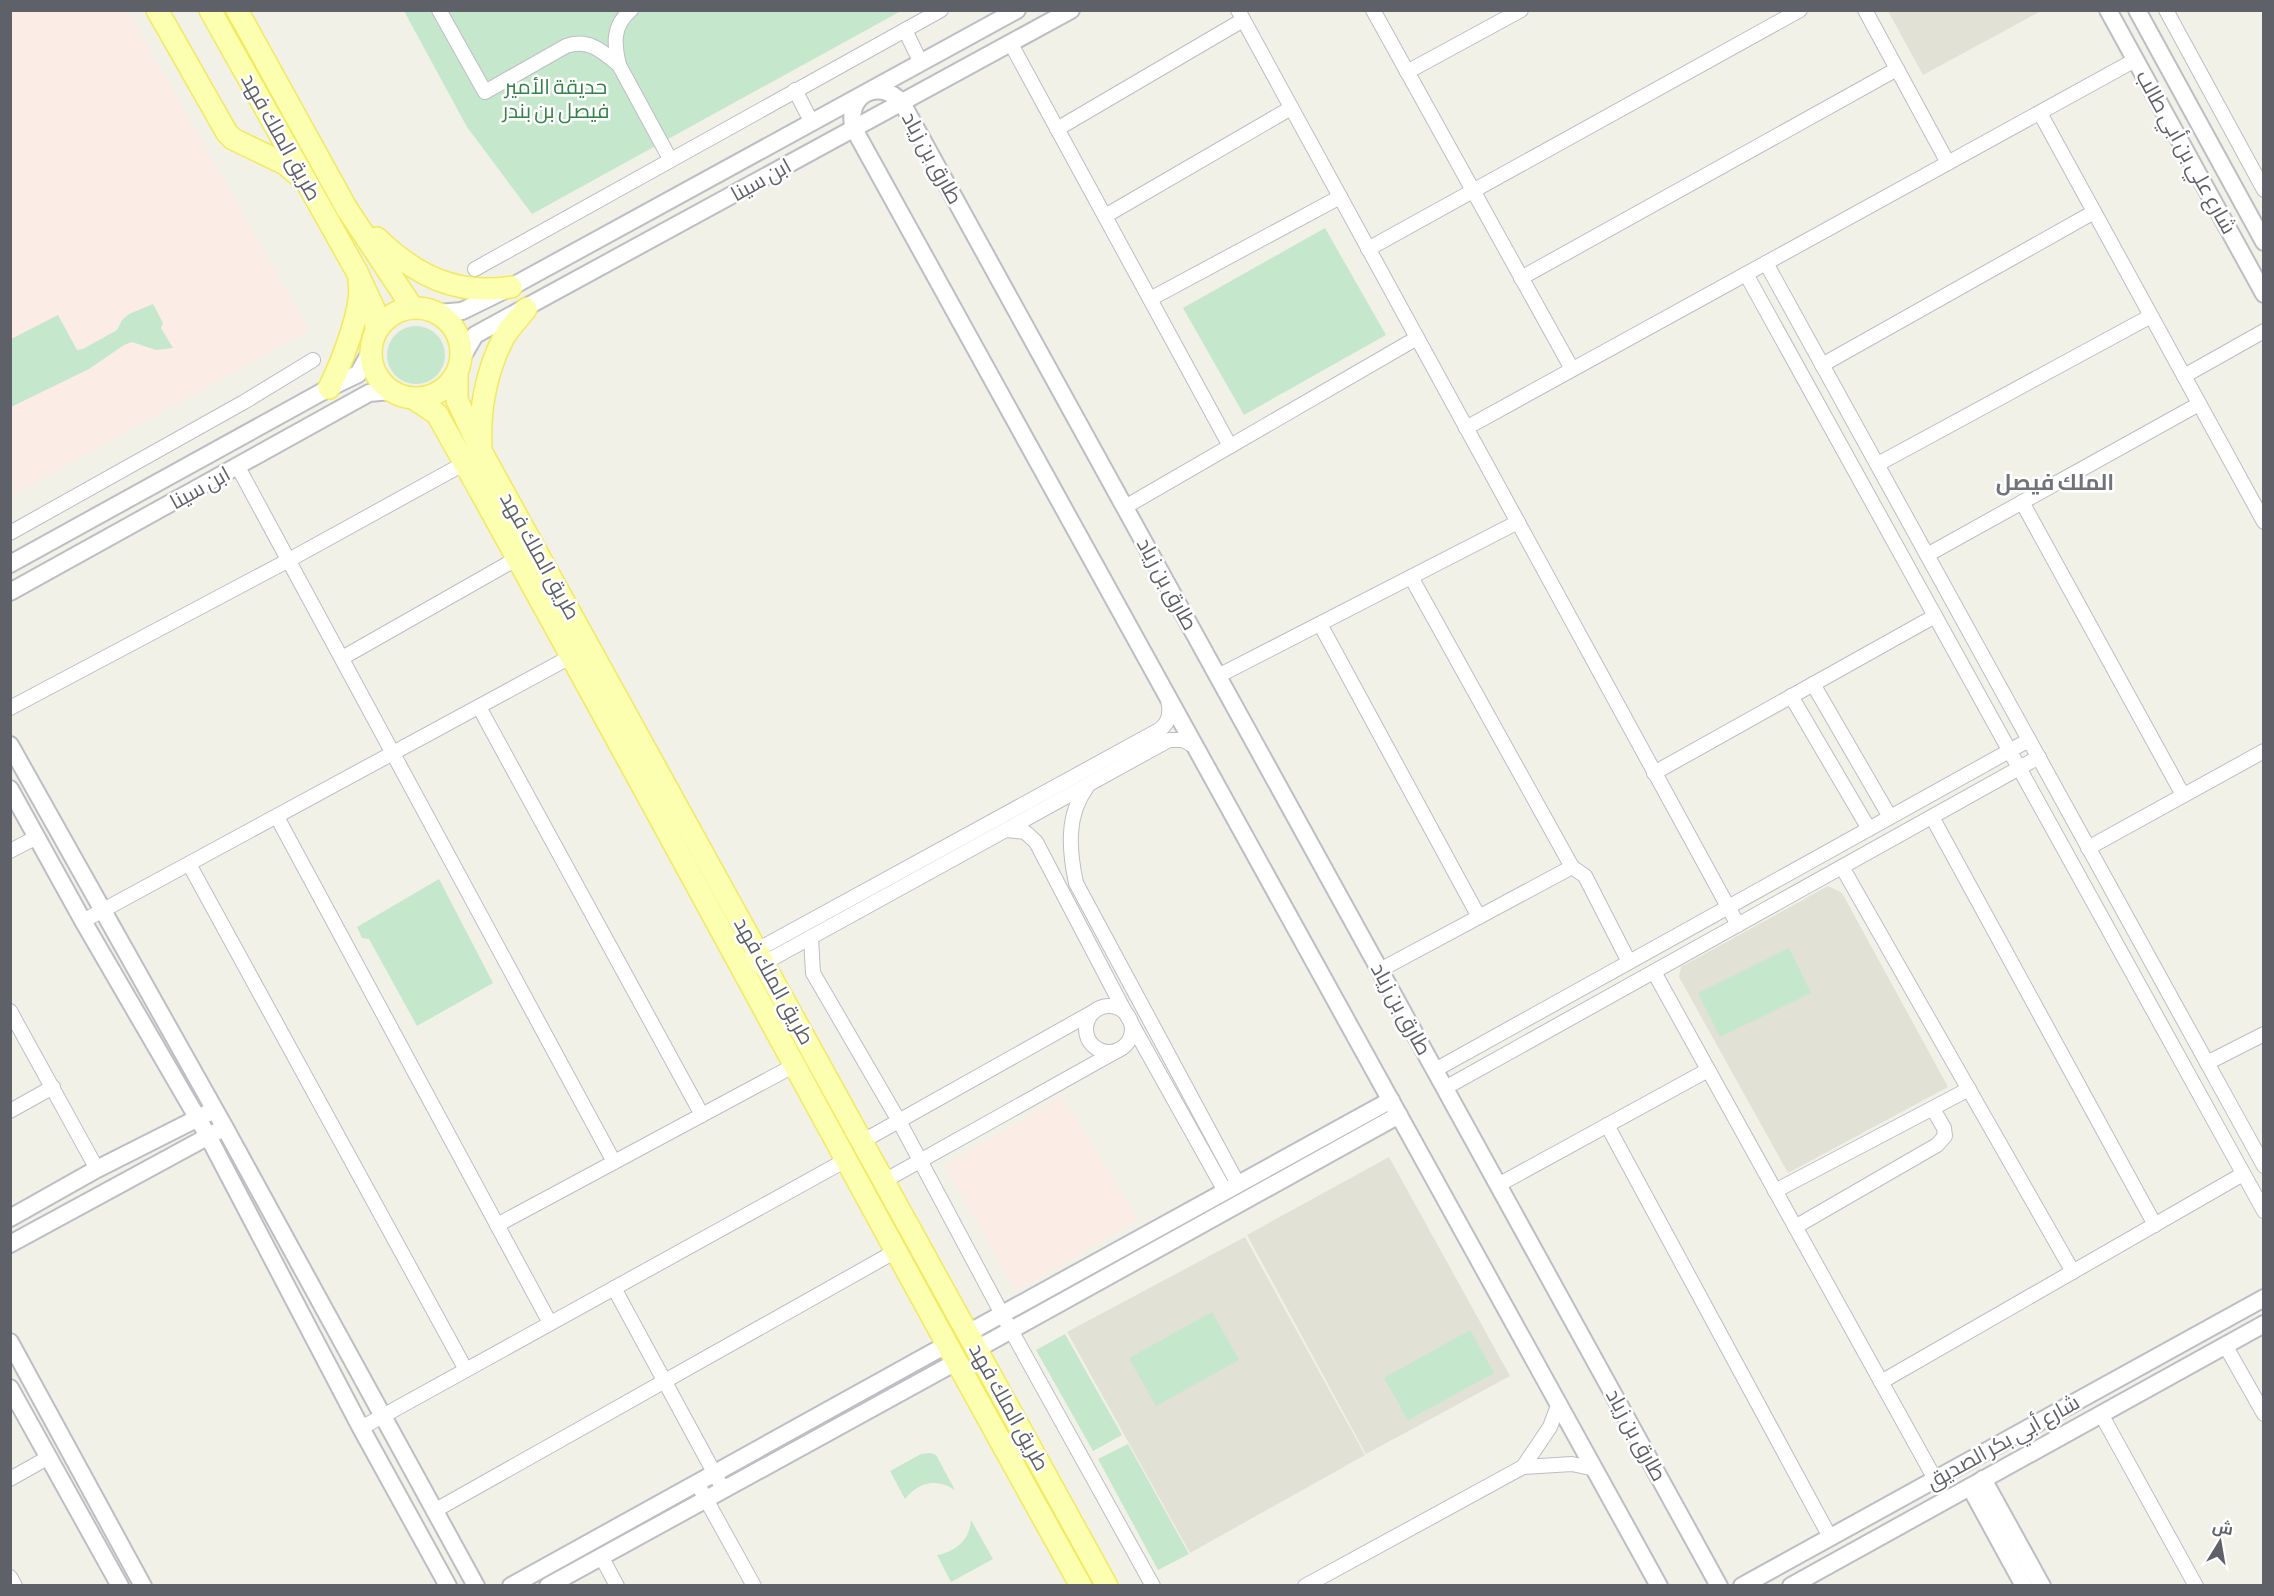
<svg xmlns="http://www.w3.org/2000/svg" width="2274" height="1596" font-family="'Sofia Sans Condensed',Cairo,sans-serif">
<rect width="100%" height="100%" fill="#f1f1e8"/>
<g fill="#e1e1d6">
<path d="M1888,11H2041L1923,75Z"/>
<path d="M1828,886L1842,893L1948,1087L1788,1173L1679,977L1681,967Z"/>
<path d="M1389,1157L1510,1376L1366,1454L1247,1235Z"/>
<path d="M1245,1237L1365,1455L1190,1553L1067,1332Z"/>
</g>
<g fill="#fcece6">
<path d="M11,11H128L309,330L11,496Z"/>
<path d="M1062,1096L1138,1220L1016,1291L945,1165Z"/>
</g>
<g fill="#c5e8cc">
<path d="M404,11H901L532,214L467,127Z"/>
<path d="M1325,228L1386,335L1244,415L1183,308Z"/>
<path d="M153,304L163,323L161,328L173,348L156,350L132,342L124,345L89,369L11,407V339L58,315L77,350L83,349L117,330L122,320L129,314Z"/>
<circle cx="416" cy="355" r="29"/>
<path d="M439,879L493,983L417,1026L369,939L362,938L357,927Z"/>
<path d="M1789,948L1811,993L1720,1037L1698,993Z"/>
<path d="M1212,1312L1239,1360L1156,1406L1129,1358Z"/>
<path d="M1470,1330L1494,1373L1408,1420L1384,1378Z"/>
<path d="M1065,1334L1122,1435L1093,1451L1036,1350Z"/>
<path d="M1128,1444L1189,1554L1158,1570L1098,1459Z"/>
<path d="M930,1453L936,1455L955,1490C936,1478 919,1482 905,1499L890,1471L921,1454Z"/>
<path d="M971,1520L993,1559L951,1582L937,1555C955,1552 970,1540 971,1520Z"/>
</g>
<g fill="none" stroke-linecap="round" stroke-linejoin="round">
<g stroke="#bcbec3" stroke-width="16">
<g id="minor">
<path d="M439,10L485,92L566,46C588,38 602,51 619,65C614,44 612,26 631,10"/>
<path d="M1238,10L1738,925"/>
<path d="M1373,10L1572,369"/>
<path d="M1865,10L1948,163"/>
<path d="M2166,10L2264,190"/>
<path d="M905,30L921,63"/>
<path d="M1011,44L1230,446"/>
<path d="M619,65L670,159"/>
<path d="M1407,72L1521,10"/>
<path d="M795,90L812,123"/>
<path d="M2040,113L2264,522"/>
<path d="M1057,129L1243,20"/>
<path d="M1105,216L1291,108"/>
<path d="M1368,249L1800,10"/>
<path d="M1766,263L2264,1166"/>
<path d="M475,269L941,10"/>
<path d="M1746,274L2264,1211"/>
<path d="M1521,278L1897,69"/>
<path d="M1150,299L1340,197"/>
<path d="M1822,365L2094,212"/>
<path d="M2184,376L2264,331"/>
<path d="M1466,428L2135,60"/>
<path d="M1878,464L2151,316"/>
<path d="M238,467L614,1162"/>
<path d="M2022,502L2183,795"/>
<path d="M1125,507L1417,338"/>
<path d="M10,533L244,402L313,360"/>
<path d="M1927,555L2199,404"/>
<path d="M1320,624L1479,917"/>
<path d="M342,658L518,558"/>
<path d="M1218,676L1518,522"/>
<path d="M1813,684L1890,817"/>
<path d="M1791,696L1869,829"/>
<path d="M479,707L702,1115"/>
<path d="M10,708L289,560L465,463"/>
<path d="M1654,773L1935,616"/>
<path d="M1087,787C1066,815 1069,850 1076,883L1238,1184"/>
<path d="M277,817L550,1323"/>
<path d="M1932,817L2155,1225"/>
<path d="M1006,830L1025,832L1036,842L1125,1012L1225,1191"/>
<path d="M2088,848L2264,751"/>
<path d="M10,851L37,837"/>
<path d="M189,864L466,1370"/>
<path d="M1572,867L1585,876L1629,962"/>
<path d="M1842,867L2073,1272"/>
<path d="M83,921L572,656"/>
<path d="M811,937L813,973L899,1121L1002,1314L1153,1586"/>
<path d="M756,965L764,963L1169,740H1183L1196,747"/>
<path d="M742,969L757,950L1159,730C1170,723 1171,712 1168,700"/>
<path d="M1380,970L1572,867L1411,577"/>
<path d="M1654,972L1935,1479"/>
<circle cx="1109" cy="1029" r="23"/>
<path d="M10,1011L97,1169"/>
<path d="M2207,1063L2264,1034"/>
<path d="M1435,1070L2029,740"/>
<path d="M1445,1088L2039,757"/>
<path d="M10,1111L53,1087"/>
<path d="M1607,1125L1830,1537"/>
<path d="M863,1141L1093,1012"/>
<path d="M884,1181L1122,1048"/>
<path d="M1498,1185L1708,1070"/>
<path d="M1775,1191L1969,1089"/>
<path d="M497,1225L795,1065"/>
<path d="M1795,1227L1937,1145L1945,1136L1944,1128L1933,1109"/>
<path d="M614,1288L723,1489"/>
<path d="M2225,1345L2264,1414"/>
<path d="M1881,1382L2243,1174"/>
<path d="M1559,1403L1550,1427L1523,1467L1572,1464L1595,1469"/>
<path d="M2101,1414L2196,1586"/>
<path d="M361,1428L846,1160"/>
<path d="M10,1479L49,1457"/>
<path d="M697,1483L754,1586"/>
<path d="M434,1511L896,1251"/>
<path d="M601,1556L617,1586"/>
<path d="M10,1577L15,1586"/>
<path d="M1305,1586L1523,1467"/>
</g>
</g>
<g stroke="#bcbec3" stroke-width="20">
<g id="tertiary">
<path d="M2108,10L2264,294"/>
<path d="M2137,10L2264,242"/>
<path d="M438,313L462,311L511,287L1017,10"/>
<path d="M461,359L475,335L1071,10"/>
<path d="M10,564L329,388L358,374L370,353"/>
<path d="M10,592L369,393L391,391"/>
<path d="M10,745L225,1128L476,1586"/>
<path d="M10,789L83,921L208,1136L361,1428L448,1586"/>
<path d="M10,1218L97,1169L208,1113"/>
<path d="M10,1244L218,1131"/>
<path d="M968,1333L1391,1100"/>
<path d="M10,1342L143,1586"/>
<path d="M977,1349L1399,1115"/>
<path d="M10,1388L120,1586"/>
<path d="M1983,1479L2042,1586"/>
<path d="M1970,1487L2024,1586"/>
<path d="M511,1586L946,1345"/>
<path d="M548,1586L956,1362"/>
<path d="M1659,1586L854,129C844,96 879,76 902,103L1719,1586"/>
<path d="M1742,1586L2264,1298"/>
<path d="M1791,1586L2264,1324"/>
</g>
</g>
<g stroke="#f3e95f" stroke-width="24">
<g id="primary">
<path d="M157,10L227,133L233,139L285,164L300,177"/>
<path d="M210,10L357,272L374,309L376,329"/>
<path d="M237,10L347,209L412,307"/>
<path d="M377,238C415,275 456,296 511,287"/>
<circle cx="416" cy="353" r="45"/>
<path d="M457,373V400L481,451L1107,1586"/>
<path d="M329,388C341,364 364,307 359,281"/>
<path d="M413,398L437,414C655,803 863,1197 1081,1586"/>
<path d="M481,444C479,409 487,370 503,339C509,328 519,318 526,309"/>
</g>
</g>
<use href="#minor" stroke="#fff" stroke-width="14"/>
<use href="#tertiary" stroke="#fff" stroke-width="16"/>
<use href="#primary" stroke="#fbffaf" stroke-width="21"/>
</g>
<g text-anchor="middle" stroke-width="5" stroke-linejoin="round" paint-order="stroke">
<g font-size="21" fill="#338248" stroke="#fff">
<text x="556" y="94">حديقة الأمير<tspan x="556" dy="24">فيصل بن بندر</tspan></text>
</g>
<g font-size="21" fill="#5f6168" stroke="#fff">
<text transform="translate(281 137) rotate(61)" y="7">طريق الملك فهد</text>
<text transform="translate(2186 152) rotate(61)" y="7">شارع علي بن أبي طالب</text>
<text transform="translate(932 158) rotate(61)" y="7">طارق بن زياد</text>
<text transform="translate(761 180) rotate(-29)" y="7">ابن سينا</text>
<text transform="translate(200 488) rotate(-29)" y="7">ابن سينا</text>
<text transform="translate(540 556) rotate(61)" y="7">طريق الملك فهد</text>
<text transform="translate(1167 584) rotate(61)" y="7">طارق بن زياد</text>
<text transform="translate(774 981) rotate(61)" y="7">طريق الملك فهد</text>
<text transform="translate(1401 1009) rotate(61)" y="7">طارق بن زياد</text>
<text transform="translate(1009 1407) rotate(61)" y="7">طريق الملك فهد</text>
<text transform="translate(1636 1435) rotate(61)" y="7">طارق بن زياد</text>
<text transform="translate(2003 1442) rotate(-29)" y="7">شارع أبي بكر الصديق</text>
</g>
<g font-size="22" font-weight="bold" fill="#70737a" stroke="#fff">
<text x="2055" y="490">الملك فيصل</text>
</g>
</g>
<rect width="2274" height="1596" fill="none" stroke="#5f6168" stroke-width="24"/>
<g transform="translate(2220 1542) rotate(11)" stroke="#ffffff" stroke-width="4.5" paint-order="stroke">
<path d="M0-4.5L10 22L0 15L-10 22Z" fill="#5f6168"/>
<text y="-9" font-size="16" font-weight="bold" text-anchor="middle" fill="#5f6168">ش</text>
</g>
</svg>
